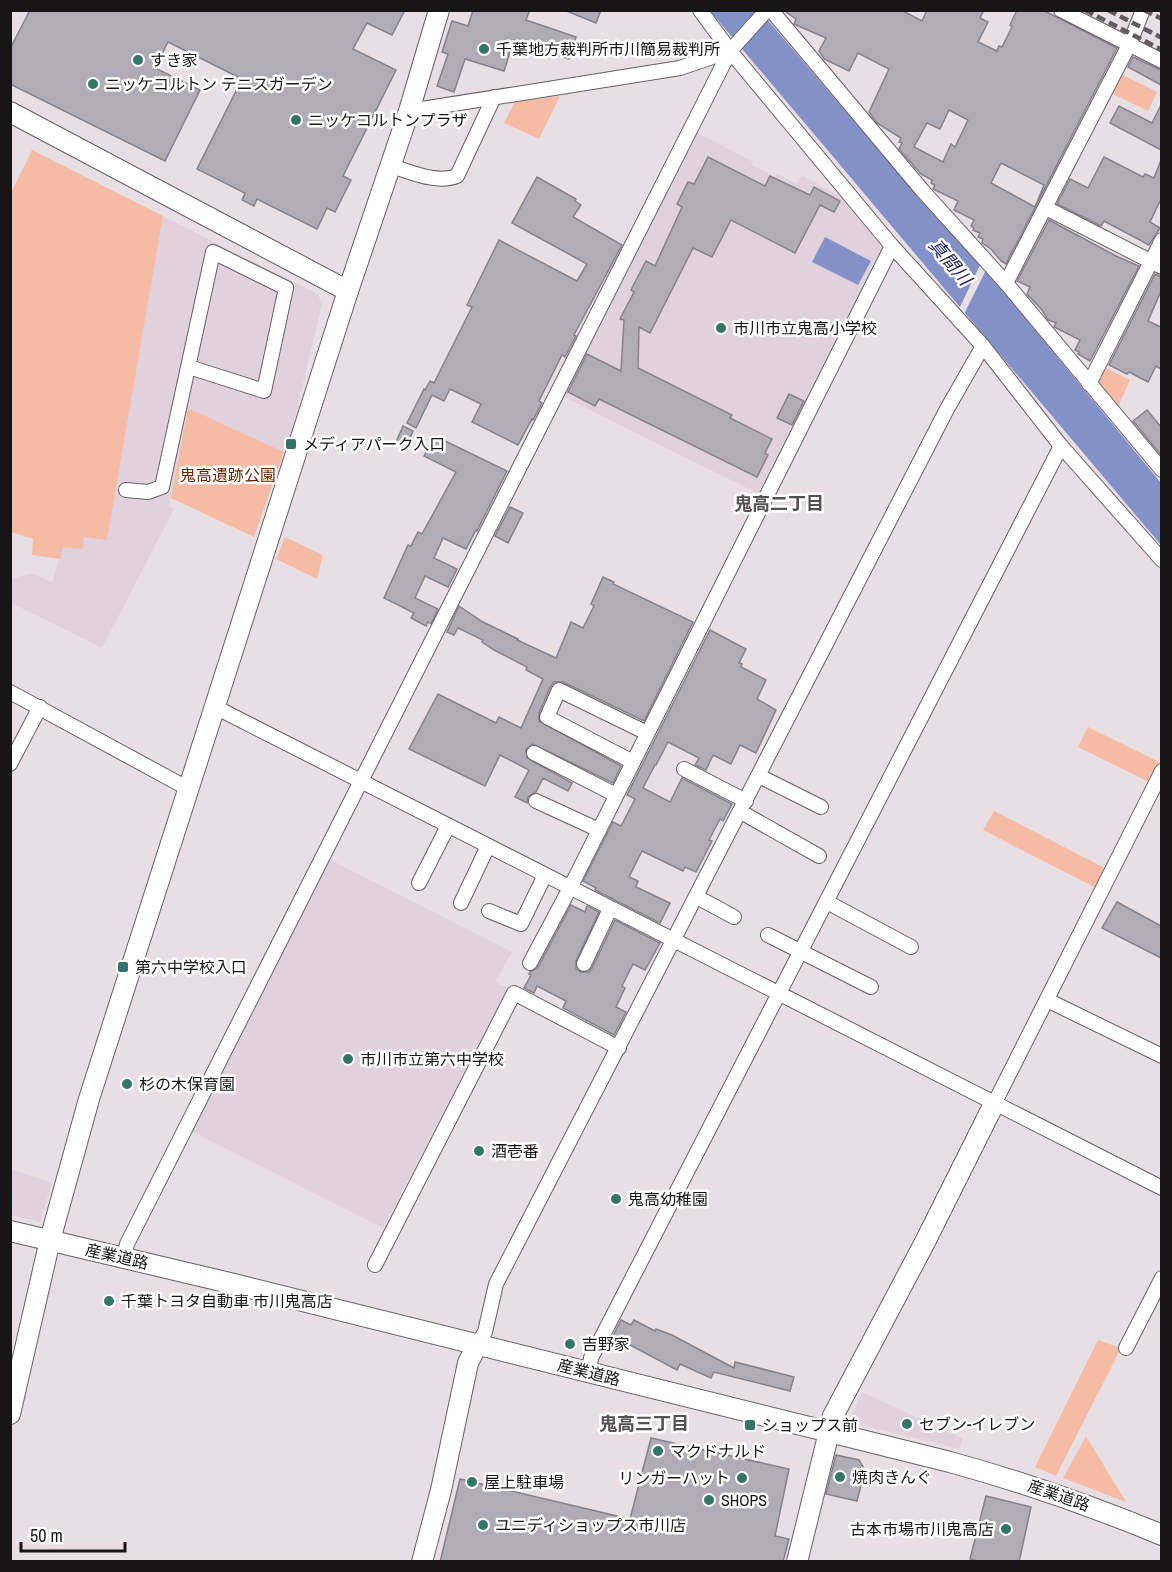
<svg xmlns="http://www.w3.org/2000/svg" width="1172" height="1572" font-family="'Archivo Narrow','Noto Sans JP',sans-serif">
<rect width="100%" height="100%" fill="#e8dfe5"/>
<g fill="#e1d1dc">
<path d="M696,132L753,162L752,165L775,177L777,174L797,184L802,175L850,202L888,247L763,496L562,396Z"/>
<path d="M163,216L318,294L322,304L291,434L284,452L188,408L169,506L174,509L102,648L11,603L10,579L31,573L52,582L63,547L84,537L107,539Z"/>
<path d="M329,859L512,952L495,982L508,988L383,1228L189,1130Z"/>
<path d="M11,1169L52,1183L40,1222L11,1215Z"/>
<path d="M862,1392L963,1439L959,1449L849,1422Z"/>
</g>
<g fill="#f6bba4">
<path d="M1121,74L1157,92L1148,111L1111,93Z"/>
<path d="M560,96L539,139L504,123L515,102Z"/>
<path d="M32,150L163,216L107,540L84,537L83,549L63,547L60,559L32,555L33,539L11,532V193Z"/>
<path d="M1102,366L1130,380L1116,411L1092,384Z"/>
<path d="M188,408L284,452L254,537L171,498Z"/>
<path d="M285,537L323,555L317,579L276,559Z"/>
<path d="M1088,727L1159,762L1149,782L1078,747Z"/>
<path d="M994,811L1105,868L1096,888L983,830Z"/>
<path d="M1098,1340L1121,1348L1056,1476L1035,1467Z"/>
<path d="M1086,1436L1126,1502L1063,1478Z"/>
</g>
<g fill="#8391c8">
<path d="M710,11H760L922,201L988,273L1161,483V545Z"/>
<path d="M825,237L871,261L858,285L812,262Z"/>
</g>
<path fill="#e8dfe5" d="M981,263L986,270L964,314L959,309Z"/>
<g fill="#b0acb5" stroke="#86828b" stroke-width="1.5" fill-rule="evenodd">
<path d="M30,10H405L392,35L367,23L353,49L396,70L343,176L351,180L335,212L327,208L317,229L257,199L254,206L242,200L245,193L197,169L242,79L168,42L155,68L200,90L165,161L10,84V49Z"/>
<path d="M473,10H530L526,20L576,37L569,59L514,40L504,71L465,59L454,92L437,86L448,54L442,52L452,21L468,26Z"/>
<path d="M564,10H601L596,23Z"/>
<path d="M783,10H901L922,21L927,10H984L980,18L988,22L978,42L997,51L999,46L1002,47L1012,27L1010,25L1017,10H1043L1117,48L1006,264L1001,261L991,249L982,243L983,239L978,237L980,233L973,230L974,228L971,226L974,220L954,210L958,201L933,189L935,185L931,183L932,180L921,174L899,149L902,143L899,142L901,138L877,123L869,112L889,69L858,53L849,71L824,59L819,51L826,38L794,24L796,19ZM949,110L968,120L955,147L951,144L943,162L914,147L927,123L940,129ZM1001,163L1044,185L1035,207L991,183Z"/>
<path d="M1133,57L1161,70V85L1128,67Z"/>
<path d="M1161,105V150L1110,123L1119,106L1152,123Z"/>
<path d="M708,157L765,186L770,176L810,195L814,187L840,201L834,212L820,205L795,253L731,220L712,257L693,248L650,333L639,327L638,368L732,415L730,418L772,439L765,453L768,455L757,477L599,399L595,406L568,392L587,354L621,371L624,320L620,319L634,292L631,290L646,261L655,266L682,207L677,204L688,182L694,184Z"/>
<path d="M1104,157L1143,177L1145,174L1154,178L1161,160V199L1150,222L1160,228L1149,245L1104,221L1101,226L1057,204L1070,179L1088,188Z"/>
<path d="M537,177L576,199L575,201L581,205L573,217L622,245L574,335L576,336L565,357L562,355L539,401L542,403L533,420L532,419L518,445L472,422L481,404L450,389L444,401L432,395L416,428L407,423L424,389L425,390L430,381L434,383L472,307L467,305L499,240L577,281L587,264L512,223Z"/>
<path d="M1049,220L1116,256L1139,266L1090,361L1078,354L1079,352L1075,350L1080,340L1054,327L1056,323L1048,320L1042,310L1027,294L1030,287L1017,281Z"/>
<path d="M1155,274L1161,277V291L1148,321L1161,327V369L1156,366L1148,382L1129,372L1127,374L1109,365Z"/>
<path d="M789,394L804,401L792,425L777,418Z"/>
<path d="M1147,410L1161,427V455L1133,421Z"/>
<path d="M403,426L413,431L406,447L396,442Z"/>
<path d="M435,436L507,471L477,531L476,530L466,549L443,538L434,558L457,569L448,587L425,576L415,598L438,609L431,624L428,622L426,626L411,618L414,613L384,598L408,545L411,546L418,532L422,534L456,472L424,456Z"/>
<path d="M510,507L523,513L508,543L495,536Z"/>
<path d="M603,577L614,582L613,584L693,622L644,721L563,682H554L551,686L539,713V721L621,766L613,783L533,744L526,749L527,758L572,783L568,791L543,778L536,792L528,797L527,803L515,797L529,770L500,755L485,786L409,749L438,694L496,723L499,717L521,728L543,679L526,670L527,667L494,650L482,642L483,640L458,628L454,635L447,632L459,606L483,622L518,639L517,640L556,658L571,622L583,628L594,606L591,604Z"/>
<path d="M710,630L746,649L739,663L742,664L741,667L766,680L757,699L776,710L756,753L740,745L731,764L713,755L706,770L695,765L699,758L668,742L656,765H655L643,788L670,802L682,778L732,804L723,821L720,819L709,840L712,841L696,872L685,867L683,871L642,851L629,877L638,881L636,887L670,903L660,923L595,890L596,888L583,881L613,822L621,826L635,799L627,795Z"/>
<path d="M1117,902L1161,926V958L1102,928Z"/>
<path d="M571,905L585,912L587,906L599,912L576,961V969L581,972H589L592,968L615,920L660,943L645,970L633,964L622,986L625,988L616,1007L626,1012L614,1035L563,1008L566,1001L537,986L534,993L524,988L531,975L529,974L530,972L538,967Z"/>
<path d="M621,1320L631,1325L634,1320L655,1331L656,1329L672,1335L734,1368L735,1362L794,1377L790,1391L714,1372L711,1378L680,1364L677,1370L613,1336Z"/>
<path d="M651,1438L789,1469L775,1536L789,1539L783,1562H440L460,1479L630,1519Z"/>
<path d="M836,1455L859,1460L865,1470L857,1501L826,1494Z"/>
<path d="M986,1496L1031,1507L1019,1562H981L970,1559Z"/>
</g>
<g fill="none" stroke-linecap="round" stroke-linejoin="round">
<g stroke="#675f65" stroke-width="16">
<g id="street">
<path d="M700,10L730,51L892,246L983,346L1061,446L1162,560"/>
<path d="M771,10L922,190L1006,283L1162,470"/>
<path d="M1061,10L1162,61"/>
<path d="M409,111L680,68L730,51"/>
<path d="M391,166C412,172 436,184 457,176L494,97"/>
<path d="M1046,208L1162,267"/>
<path d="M1006,283L1129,45L1143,10"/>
<path d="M1089,384L1162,240"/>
<path d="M126,490L148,492L162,487L213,252L286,288L264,391L189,367"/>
<path d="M10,692L187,788"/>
<path d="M215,707L1162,1188"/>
<path d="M534,753L616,795"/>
<path d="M633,762L547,717L559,690L647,733"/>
<path d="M10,764L40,707"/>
<path d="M684,769L746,801"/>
<path d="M759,776L821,807"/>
<path d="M536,801L599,830"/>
<path d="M741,812L819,856"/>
<path d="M419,883L448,826"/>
<path d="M697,897L734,917"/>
<path d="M827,902L911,947"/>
<path d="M461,903L488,846"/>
<path d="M489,911L521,924L545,875"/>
<path d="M768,935L871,987"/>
<path d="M530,963L570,888L892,246"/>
<path d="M584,964L610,909"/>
<path d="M1047,1000L1162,1056"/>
<path d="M994,1104L1162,771"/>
<path d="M124,1258L127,1244L730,51L767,10"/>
<path d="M375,1265L514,993L619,1048"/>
<path d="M477,1345L485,1332L496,1284L947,409L983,346"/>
<path d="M1126,1348L1162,1278"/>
<path d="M589,1372L591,1358L1061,446"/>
</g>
</g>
<g stroke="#675f65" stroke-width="22">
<g id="secondary">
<path d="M10,112L348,291"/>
<path d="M10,1231L234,1284L950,1462C1023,1482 1092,1506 1162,1535"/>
<path d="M10,1414L50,1240L89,1099L348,291L409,111L439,10"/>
<path d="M422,1562L441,1490L468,1363L477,1345"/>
<path d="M797,1562L833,1416L925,1242L994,1104"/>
</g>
</g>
<use href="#street" stroke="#fff" stroke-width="14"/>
<use href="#secondary" stroke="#fff" stroke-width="20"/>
<g stroke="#605b5e" stroke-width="4.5" stroke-dasharray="9 4.5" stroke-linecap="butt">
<path d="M1085,10L1162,50"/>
<path d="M1108,10L1162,38"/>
<path d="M1144,10L1162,19"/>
</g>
</g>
<g fill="#337566" stroke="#fff" stroke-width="2">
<circle cx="484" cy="49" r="6"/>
<circle cx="138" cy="60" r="6"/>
<circle cx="93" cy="84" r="6"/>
<circle cx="296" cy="120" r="6"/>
<circle cx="721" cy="328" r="6"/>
<rect x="285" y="438" width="12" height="12" rx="3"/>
<rect x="117" y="961" width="12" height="12" rx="3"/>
<circle cx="348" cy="1059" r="6"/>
<circle cx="127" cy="1084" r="6"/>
<circle cx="479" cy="1151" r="6"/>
<circle cx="616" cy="1199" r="6"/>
<circle cx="109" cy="1301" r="6"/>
<circle cx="570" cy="1344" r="6"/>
<circle cx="907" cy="1424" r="6"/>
<rect x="744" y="1419" width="12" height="12" rx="3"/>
<circle cx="658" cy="1451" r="6"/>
<circle cx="840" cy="1477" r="6"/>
<circle cx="742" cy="1478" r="6"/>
<circle cx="472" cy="1482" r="6"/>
<circle cx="709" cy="1500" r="6"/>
<circle cx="483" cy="1525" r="6"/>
<circle cx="1006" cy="1529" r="6"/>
</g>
<g text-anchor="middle" stroke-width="5" stroke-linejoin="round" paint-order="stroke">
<g font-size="16" fill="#181517" stroke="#fff" text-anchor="start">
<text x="496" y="55">千葉地方裁判所市川簡易裁判所</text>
<text x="150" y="66">すき家</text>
<text x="105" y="90">ニッケコルトン テニスガーデン</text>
<text x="308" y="126">ニッケコルトンプラザ</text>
<text x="733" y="334">市川市立鬼高小学校</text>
<text x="303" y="450">メディアパーク入口</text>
<text x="135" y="973">第六中学校入口</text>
<text x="360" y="1065">市川市立第六中学校</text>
<text x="139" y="1090">杉の木保育園</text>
<text x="491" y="1157">酒壱番</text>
<text x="628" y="1205">鬼高幼稚園</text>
<text x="121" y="1307">千葉トヨタ自動車 市川鬼高店</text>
<text x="582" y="1350">吉野家</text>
<text x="919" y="1430">セブン-イレブン</text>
<text x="762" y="1431">ショップス前</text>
<text x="670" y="1457">マクドナルド</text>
<text x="852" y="1483">焼肉きんぐ</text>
<text x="730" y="1484" text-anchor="end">リンガーハット</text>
<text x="484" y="1488">屋上駐車場</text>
<text x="721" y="1506">SHOPS</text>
<text x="495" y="1531">ユニディショップス市川店</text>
<text x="994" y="1535" text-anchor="end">古本市場市川鬼高店</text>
</g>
<g font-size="16" fill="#6e2300" stroke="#fff">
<text x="228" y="481">鬼高遺跡公園</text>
</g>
<g font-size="16" fill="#181517" stroke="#fff">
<text transform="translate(117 1256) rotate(13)" y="6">産業道路</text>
<text transform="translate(589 1372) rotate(14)" y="6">産業道路</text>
<text transform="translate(1059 1495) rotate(19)" y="6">産業道路</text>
</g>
<g font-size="18" font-style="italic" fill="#1d2465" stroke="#fff">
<text transform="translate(950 262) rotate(50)" y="6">真間川</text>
</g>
<g font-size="18" font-weight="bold" fill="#574f54" stroke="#fff">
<text x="779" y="510">鬼高二丁目</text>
<text x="644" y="1430">鬼高三丁目</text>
</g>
</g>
<rect width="1172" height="1572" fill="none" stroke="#181517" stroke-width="24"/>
<path d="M21 1542v9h104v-9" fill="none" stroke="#181517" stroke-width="3"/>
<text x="30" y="1542" font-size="18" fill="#181517" stroke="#ffffff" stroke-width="4.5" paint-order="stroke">50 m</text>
</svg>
